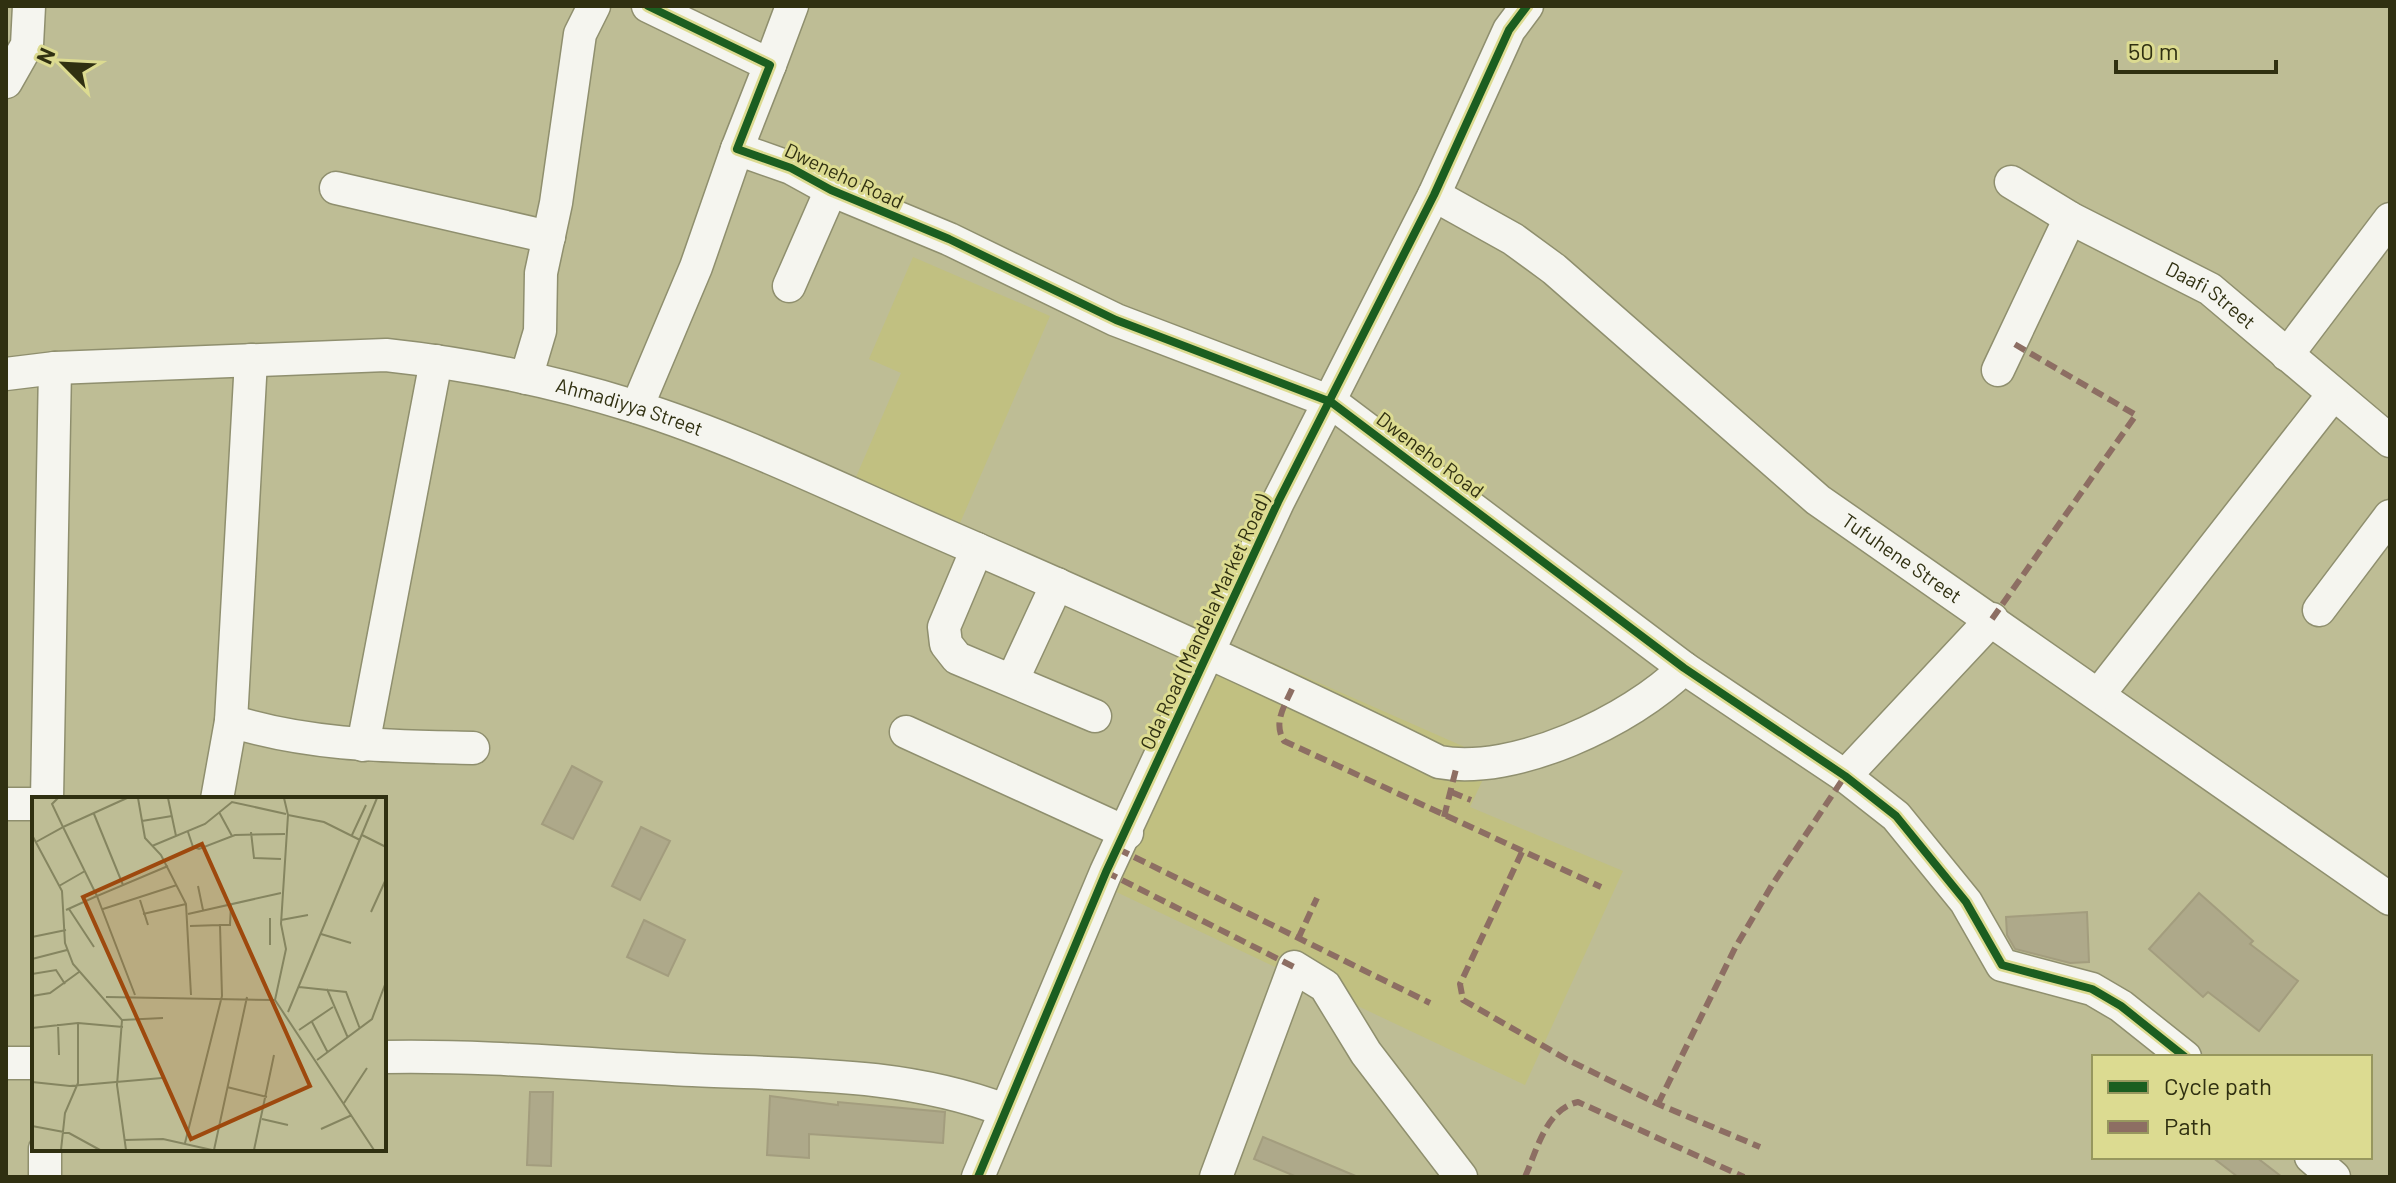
<svg xmlns="http://www.w3.org/2000/svg" width="2396" height="1183" font-family="Barlow,sans-serif">
<rect width="100%" height="100%" fill="#bebd95"/>
<g fill="#c1c081">
<path d="M913,257L1050,316L960,523L856,477L901,373L869,359Z"/>
<path d="M1208,634L1476,752L1589,719L1594,747L1484,777L1470,807L1623,871L1525,1085L1093,881Z"/>
</g>
<g fill="#aea98a" stroke="#a39d7e" stroke-width="2">
<path d="M572,766L602,782L573,839L542,824Z"/>
<path d="M641,827L670,841L640,900L612,886Z"/>
<path d="M2199,893L2253,941L2250,944L2298,981L2259,1031L2208,992L2203,997L2149,949Z"/>
<path d="M2087,912L2089,962L2070,963L2015,949L2007,935L2006,917Z"/>
<path d="M644,920L685,940L668,976L627,957Z"/>
<path d="M530,1092H553L551,1166L527,1165Z"/>
<path d="M770,1096L838,1105V1102L945,1112L943,1143L809,1134V1158L767,1155Z"/>
<path d="M1263,1137L1358,1177H1297L1254,1159Z"/>
<path d="M2212,1157H2256L2282,1177H2238Z"/>
</g>
<g fill="none" stroke-linecap="round" stroke-linejoin="round">
<g stroke="#8f8f6e" stroke-width="35">
<g id="minor">
<path d="M648,6L770,65L737,149L791,168L831,190L949,239L1116,320L1331,402L1684,668L1845,776L1896,816L1966,902L2002,965L2092,989L2121,1006L2185,1057"/>
<path d="M770,65L792,6"/>
<path d="M6,82L27,45L29,6"/>
<path id="s1" d="M2011,182L2070,218L2210,289L2390,441"/>
<path d="M336,188L549,237"/>
<path id="s2" d="M1434,195L1513,239L1554,269L1818,500L2390,899"/>
<path d="M789,286L831,190"/>
<path d="M2287,355L2390,219"/>
<path d="M1998,370L2070,218"/>
<path id="s3" d="M6,374L55,368L386,355C470,364 553,381 633,406C738,439 839,489 940,533C1108,606 1274,680 1439,762C1514,776 1631,721 1684,668"/>
<path d="M526,378L540,331L541,273L556,203L580,34L594,6"/>
<path d="M637,407L696,267L737,149"/>
<path d="M977,549L944,627L946,644L957,658L1095,716"/>
<path d="M2319,610L2390,516"/>
<path d="M1013,679L1057,584"/>
<path d="M2099,694L2332,396"/>
<path d="M231,721C310,746 391,746 473,748"/>
<path d="M906,732L1127,833"/>
<path d="M363,745L436,361"/>
<path d="M1845,776L1992,619"/>
<path d="M47,799L55,368"/>
<path d="M217,799L231,721L251,360"/>
<path d="M6,804H34"/>
<path d="M384,1057C487,1055 590,1065 693,1070C798,1075 905,1072 1004,1110"/>
<path d="M6,1063H34"/>
<path d="M45,1149V1177"/>
<path d="M2311,1157L2334,1177"/>
<path d="M978,1177L1106,872L1278,502L1434,195L1509,30L1527,6"/>
<path d="M1216,1177L1294,967L1325,986L1366,1053L1461,1177"/>
</g>
</g>
<use href="#minor" stroke="#f5f5ef" stroke-width="32"/>
<g stroke="#8d6e63" stroke-width="6" stroke-dasharray="12 6" stroke-linecap="butt">
<path d="M1992,619L2136,415L2011,342"/>
<path d="M1292,689C1284,707 1273,723 1284,741L1601,887"/>
<path d="M1451,792L1471,800"/>
<path d="M1444,817L1457,765"/>
<path d="M1118,849L1430,1003"/>
<path d="M1522,852L1460,984L1463,1000L1566,1059L1658,1104L1760,1147"/>
<path d="M1106,872L1294,967"/>
<path d="M1298,939L1317,898"/>
<path d="M1658,1104L1735,948L1772,885L1845,776"/>
<path d="M1525,1177C1537,1150 1546,1109 1578,1102L1744,1177"/>
</g>
<g stroke="#dcdb91" stroke-width="13">
<g id="cycleway">
<path d="M648,6L770,65L737,149L791,168L831,190L949,239L1116,320L1331,402L1684,668L1845,776L1896,816L1966,902L2002,965L2092,989L2121,1006L2185,1057"/>
<path d="M978,1177L1106,872L1278,502L1434,195L1509,30L1527,6"/>
</g>
</g>
<use href="#cycleway" stroke="#1b5e20" stroke-width="8"/>
</g>
<g text-anchor="middle" stroke-width="6" stroke-linejoin="round" paint-order="stroke">
<g font-size="20" fill="#303011" stroke="#dcdb91">
<text transform="translate(844 176) rotate(25)" y="7">Dweneho Road</text>
<text dy="7" stroke="none"><textPath href="#s1" startOffset="230">Daafi Street</textPath></text>
<text dy="7" stroke="none"><textPath href="#s3" startOffset="630">Ahmadiyya Street</textPath></text>
<text transform="translate(1430 455) rotate(37)" y="7">Dweneho Road</text>
<text dy="7" stroke="none"><textPath href="#s2" startOffset="594">Tufuhene Street</textPath></text>
<text transform="translate(1205 622) rotate(-65)" y="7">Oda Road (Mandela Market Road)</text>
</g>
</g>
<g transform="translate(32 797)">
<rect width="354" height="354" fill="#bebd95"/>
<path fill="none" stroke="#858560" stroke-width="2" d="M106,1L113,41L129,58L154,107L159,198M136,1L144,39M187,15L200,39M62,17L91,88M256,18L292,25L328,43M110,24L140,19M156,35L161,50L167,52L203,38L253,37M219,35L222,61L249,62M0,38L30,94L33,146L41,167L90,223L85,288L94,353M320,38L334,8M330,38L354,50M4,45L31,30L20,7L26,1M120,49L173,27L200,5L254,17M27,89L53,74M166,89L171,113M108,103L116,128M37,112L62,150M71,112L145,88M34,113L65,99L31,30L95,1M339,115L354,82M111,117L154,107M156,117L249,96M249,123L276,118M158,129L188,128M289,137L319,146M0,140L34,133M238,148V121M0,162L35,153M0,177L24,173L33,187M267,190L314,195L328,232M295,192L316,241M103,198L65,99L136,69M0,199L18,196L47,175M74,200L243,203L342,353M243,203L254,152L249,127L256,18L252,1M256,215L345,1M90,223L131,221M280,225L296,256M26,227L27,258M0,231L46,226L91,230M267,233L301,210M285,263L340,222L354,185M0,285L38,289L130,281M195,290L235,300M312,306L335,271M230,322L256,328M0,329L37,336L68,353M289,332L320,318M93,343L131,342L180,353M153,346L190,199L188,128H198L199,107M29,353L33,316L46,286V226M182,353L215,200M222,353L242,258"/>
<path fill="#9e490e" fill-opacity="0.15" stroke="#9e490e" stroke-width="4" d="M170,47L278,289L159,342L51,100Z"/>
<rect width="354" height="354" fill="none" stroke="#303011" stroke-width="4"/>
</g>
<rect width="2396" height="1183" fill="none" stroke="#303011" stroke-width="16"/>
<rect x="2092" y="1055" width="280" height="104" fill="#dcdb91" stroke="#97975e" stroke-width="2"/>
<rect x="2108" y="1081" width="40" height="12" fill="#1b5e20" stroke="#97975e" stroke-width="2"/>
<text x="2164" y="1095" font-size="24" fill="#303011">Cycle path</text>
<rect x="2108" y="1121" width="40" height="12" fill="#8d6e63" stroke="#97975e" stroke-width="2"/>
<text x="2164" y="1135" font-size="24" fill="#303011">Path</text>
<g transform="translate(64 64) rotate(294)" stroke="#dcdb91" stroke-width="6" paint-order="stroke">
<path d="M0-6L14 30L0 20L-14 30Z" fill="#303011"/>
<text y="-12" font-size="22" font-weight="bold" text-anchor="middle" fill="#303011">N</text>
</g>
<path d="M2116 60v12h160v-12" fill="none" stroke="#303011" stroke-width="4"/>
<text x="2128" y="60" font-size="24" fill="#303011" stroke="#dcdb91" stroke-width="6" paint-order="stroke">50 m</text>
</svg>
